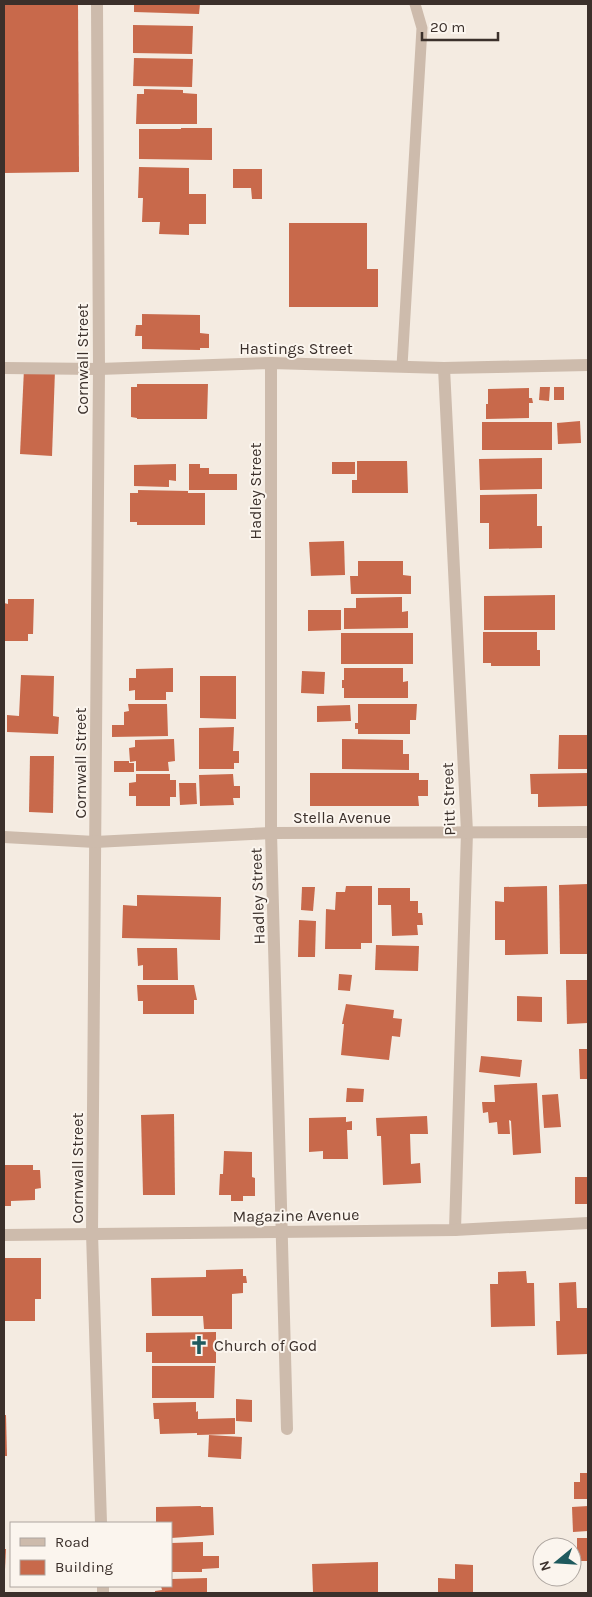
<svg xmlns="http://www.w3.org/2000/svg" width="592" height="1597" font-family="Karla,sans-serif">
<rect width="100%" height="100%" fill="#f4ebe1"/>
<g fill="#c8694b">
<path d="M4,4H78L79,172L4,173Z"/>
<path d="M134,4H200L199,14L134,12Z"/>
<path d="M133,25L193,26L192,54L133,53Z"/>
<path d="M134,58L193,59L192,87L133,86Z"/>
<path d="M144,89L183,90V93L197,94V124H136L137,94H144Z"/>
<path d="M181,128H212V160L139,159V129H181Z"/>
<path d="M139,167L189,168V194H206V224H189V235L159,234L160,222H142L143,198H138Z"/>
<path d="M233,169H262V199H252L251,188H233Z"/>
<path d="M289,223H367V269H378V307H289Z"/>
<path d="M142,314L200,315V333L209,334V348H200V350L142,349V336H135L136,325H142Z"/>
<path d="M24,369L55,370L52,456L20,454Z"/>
<path d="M137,384H208L207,419H137V418L131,417V387H137Z"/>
<path d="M540,387H550L549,401L539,400Z"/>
<rect x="554" y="387" width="10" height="13"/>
<path d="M529,388V398H532L533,403H529V418L486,419V404H488V389Z"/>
<path d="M580,421L581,443L558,444L557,423Z"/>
<rect x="482" y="422" width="70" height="28"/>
<path d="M542,458V489L480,490L479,459Z"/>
<path d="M357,461H407L408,493H352V480H357Z"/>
<rect x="332" y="462" width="23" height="12"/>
<path d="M176,464V481L169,480V487L134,486V465Z"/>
<path d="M189,464H200V468H209V474H237V490H189Z"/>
<path d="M138,490L188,491V493H205V525H137V522H130V493H138Z"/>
<path d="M537,494V526H542V548L489,549V523H480V495Z"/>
<path d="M344,541L345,575L311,576L309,542Z"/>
<path d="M358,561H403V575L411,576V594H351L350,576H358Z"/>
<path d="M555,595V630H484V596Z"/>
<path d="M402,597V612L408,611V628L344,629V608H356V598Z"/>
<path d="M8,599H34L33,634H28V641H4V603L8,604Z"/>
<path d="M308,610H341V630L308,631Z"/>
<path d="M483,632H537V650H540V666H491V663H483Z"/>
<rect x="341" y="633" width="72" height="31"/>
<path d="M173,668V692H166V700H135V690L129,691V678H136V669Z"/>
<path d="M344,668H403V682L408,681V698H344V688H342V680H344Z"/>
<path d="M302,671L325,672L324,694L301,693Z"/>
<path d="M21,675L54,676L53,716L59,717L58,734L7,732V715L19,716Z"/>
<path d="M200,676H236V719L200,718Z"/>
<path d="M128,704H167L168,736L112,737V725H124V712L129,711Z"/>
<path d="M358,704H417L416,720H410V734H358V729H355V723H358Z"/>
<path d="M350,705L351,721L317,722V706Z"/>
<path d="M234,727L233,751H239V763H234V769H199V728Z"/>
<path d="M559,735H588V769H558Z"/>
<path d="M174,739L175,761L168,762L169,771H136V761L130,762L129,748L135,747V740Z"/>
<path d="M342,739L403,740V754H409V770L342,769Z"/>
<path d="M30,756H54L53,813L29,812Z"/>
<path d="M114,761H129V763H134V772H114Z"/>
<path d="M310,773H419V780H428V796H418L419,806H310Z"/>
<path d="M588,773V806L538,807V794H531L530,774Z"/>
<path d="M136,774H170V780H176V797H170V806H136V796H129V783L136,782Z"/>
<path d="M233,774L234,786H240V798H233L234,805L200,806L199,775Z"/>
<path d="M179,783H196L197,804L180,805Z"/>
<path d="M588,884V954H560L559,885Z"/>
<path d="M346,886H372V943H361V949H325L326,909L335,910L336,892H345Z"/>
<path d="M547,886L548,954L505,955V940H495V901L504,902V887Z"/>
<path d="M302,887H315L313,911L301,910Z"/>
<path d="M378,888H410V901H418V913H422L423,925H417L418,935L392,936L391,905H378Z"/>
<path d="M137,895L221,897L220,940L122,938L123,905L137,906Z"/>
<path d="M299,920L316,921L315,957H298Z"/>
<path d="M376,945L419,946L418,971L375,970Z"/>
<path d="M137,948H177L178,980H143V965L138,966Z"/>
<path d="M339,974L352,975L350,991L338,990Z"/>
<path d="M566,980H588V1023L567,1024Z"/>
<path d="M137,985H194L197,1000H194V1014H143V1001H138Z"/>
<path d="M517,996L542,997V1022L517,1021Z"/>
<path d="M346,1004L394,1010L393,1018L402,1019L400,1037L392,1036L389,1060L341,1055L344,1024H342Z"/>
<path d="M579,1049H588V1079H580Z"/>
<path d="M481,1056L522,1060L520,1077L479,1072Z"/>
<path d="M537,1083L541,1153L513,1155L511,1121L509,1120L510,1134H498L497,1122L489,1123L488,1112L483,1113L482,1102H495L494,1085Z"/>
<path d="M347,1088L364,1089L363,1102H346Z"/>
<path d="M558,1094L561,1127L544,1128L542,1095Z"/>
<path d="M174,1114L175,1195H143L141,1115Z"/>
<path d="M427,1116L428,1134H410L411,1164L420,1163L421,1183L383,1185L381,1136H377L376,1118Z"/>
<path d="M346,1117V1122L352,1121V1130H347L348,1159H323V1151L309,1152V1118Z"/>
<path d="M224,1151L252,1152V1177L255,1178V1196H243V1201H231V1195H219L220,1174H223Z"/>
<path d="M4,1165H33V1170H40L41,1188L35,1189V1200L11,1201V1206H4Z"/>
<rect x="575" y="1177" width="13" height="27"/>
<path d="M4,1258H41V1299H35V1321H4Z"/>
<path d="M243,1269V1276H246L247,1283H243V1293L232,1294V1329H204L203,1316H152L151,1278L206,1277V1270Z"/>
<path d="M526,1271L527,1283H534L535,1326L491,1327L490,1284H498V1272Z"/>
<path d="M576,1282L577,1308H588V1354L557,1355L556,1321H560L559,1283Z"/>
<path d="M216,1332V1363H152V1352H146V1333Z"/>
<path d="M152,1366H215L214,1398H152Z"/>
<path d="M236,1399L252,1400V1422L236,1421Z"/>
<path d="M196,1402V1412L198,1411V1419L235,1418V1434L197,1435V1433L160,1434L159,1419H154L153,1403Z"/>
<path d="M4,1415H6L7,1456H4Z"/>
<path d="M209,1435L242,1437L241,1459L208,1457Z"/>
<path d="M580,1473H588V1499H574V1482H580Z"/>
<path d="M201,1506V1507H213L214,1535L171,1538V1523H156V1507Z"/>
<path d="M588,1506V1531L573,1532L572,1507Z"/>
<rect x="577" y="1538" width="11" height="23"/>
<path d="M203,1542V1556H219V1568L202,1569V1572H171V1543Z"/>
<path d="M4,1549H6L5,1569H4Z"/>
<path d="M378,1562V1592H313L312,1564Z"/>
<path d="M455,1564L473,1565V1593H438V1578L455,1579Z"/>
<path d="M207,1578V1593H155V1591L162,1590L161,1586H171V1579Z"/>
</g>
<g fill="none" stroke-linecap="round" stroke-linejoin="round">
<path stroke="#cdbbac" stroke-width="11" d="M402,366L422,28L415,4"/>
<g stroke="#cdbbac" stroke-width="12">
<path d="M97,4L99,369L92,1233L101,1523"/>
<path d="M271,363V833L287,1429"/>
<path d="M4,368L99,369L271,363L444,368L588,365"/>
<path d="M444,368L467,832L455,1230"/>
<path d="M4,837L95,842L271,833L588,832"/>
<path d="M4,1235L455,1230L588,1223"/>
<path d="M103,1586V1593"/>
</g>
</g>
<defs>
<g id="church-bare" transform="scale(1.5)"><path d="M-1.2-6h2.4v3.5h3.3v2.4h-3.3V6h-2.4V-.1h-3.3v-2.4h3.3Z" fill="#1f5a5e" stroke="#fbf5ee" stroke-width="2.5" paint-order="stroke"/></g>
</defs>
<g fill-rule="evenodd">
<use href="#church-bare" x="199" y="1345"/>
</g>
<g text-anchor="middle" stroke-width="4" stroke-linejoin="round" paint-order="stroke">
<g font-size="16" fill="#3b302b" stroke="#fbf5ee">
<text x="296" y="354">Hastings Street</text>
<text transform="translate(82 359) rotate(-90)" y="6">Cornwall Street</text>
<text transform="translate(255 491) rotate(-90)" y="6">Hadley Street</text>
<text transform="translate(80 763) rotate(-90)" y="6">Cornwall Street</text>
<text transform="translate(448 799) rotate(-92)" y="6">Pitt Street</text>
<text x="342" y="823">Stella Avenue</text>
<text transform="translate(257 896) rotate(-92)" y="6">Hadley Street</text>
<text transform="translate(77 1168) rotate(-90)" y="6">Cornwall Street</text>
<text transform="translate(296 1215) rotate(-1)" y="6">Magazine Avenue</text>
</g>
<g font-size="16" fill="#3b302b" stroke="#fbf5ee" text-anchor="start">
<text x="214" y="1351">Church of God</text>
</g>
</g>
<rect width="592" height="1597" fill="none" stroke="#3b302b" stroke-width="10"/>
<rect x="10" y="1522" width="162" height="65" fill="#fbf5ee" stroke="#aea6a0"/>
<rect x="20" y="1538" width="25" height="8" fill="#cdbbac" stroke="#aea6a0"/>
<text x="55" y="1547" font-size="15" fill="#3b302b">Road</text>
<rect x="20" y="1560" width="25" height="15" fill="#c8694b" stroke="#aea6a0"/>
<text x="55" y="1572" font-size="15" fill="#3b302b">Building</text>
<g transform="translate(557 1562) rotate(252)"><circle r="24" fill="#fbf5ee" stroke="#aea6a0"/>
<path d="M0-4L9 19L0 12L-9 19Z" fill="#1f5a5e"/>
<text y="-8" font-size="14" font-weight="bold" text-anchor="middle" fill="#3b302b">N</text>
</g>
<path d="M422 32v8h76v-8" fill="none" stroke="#3b302b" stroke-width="2.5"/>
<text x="430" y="32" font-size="15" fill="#3b302b" stroke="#fbf5ee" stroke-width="4" paint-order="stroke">20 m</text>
</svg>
